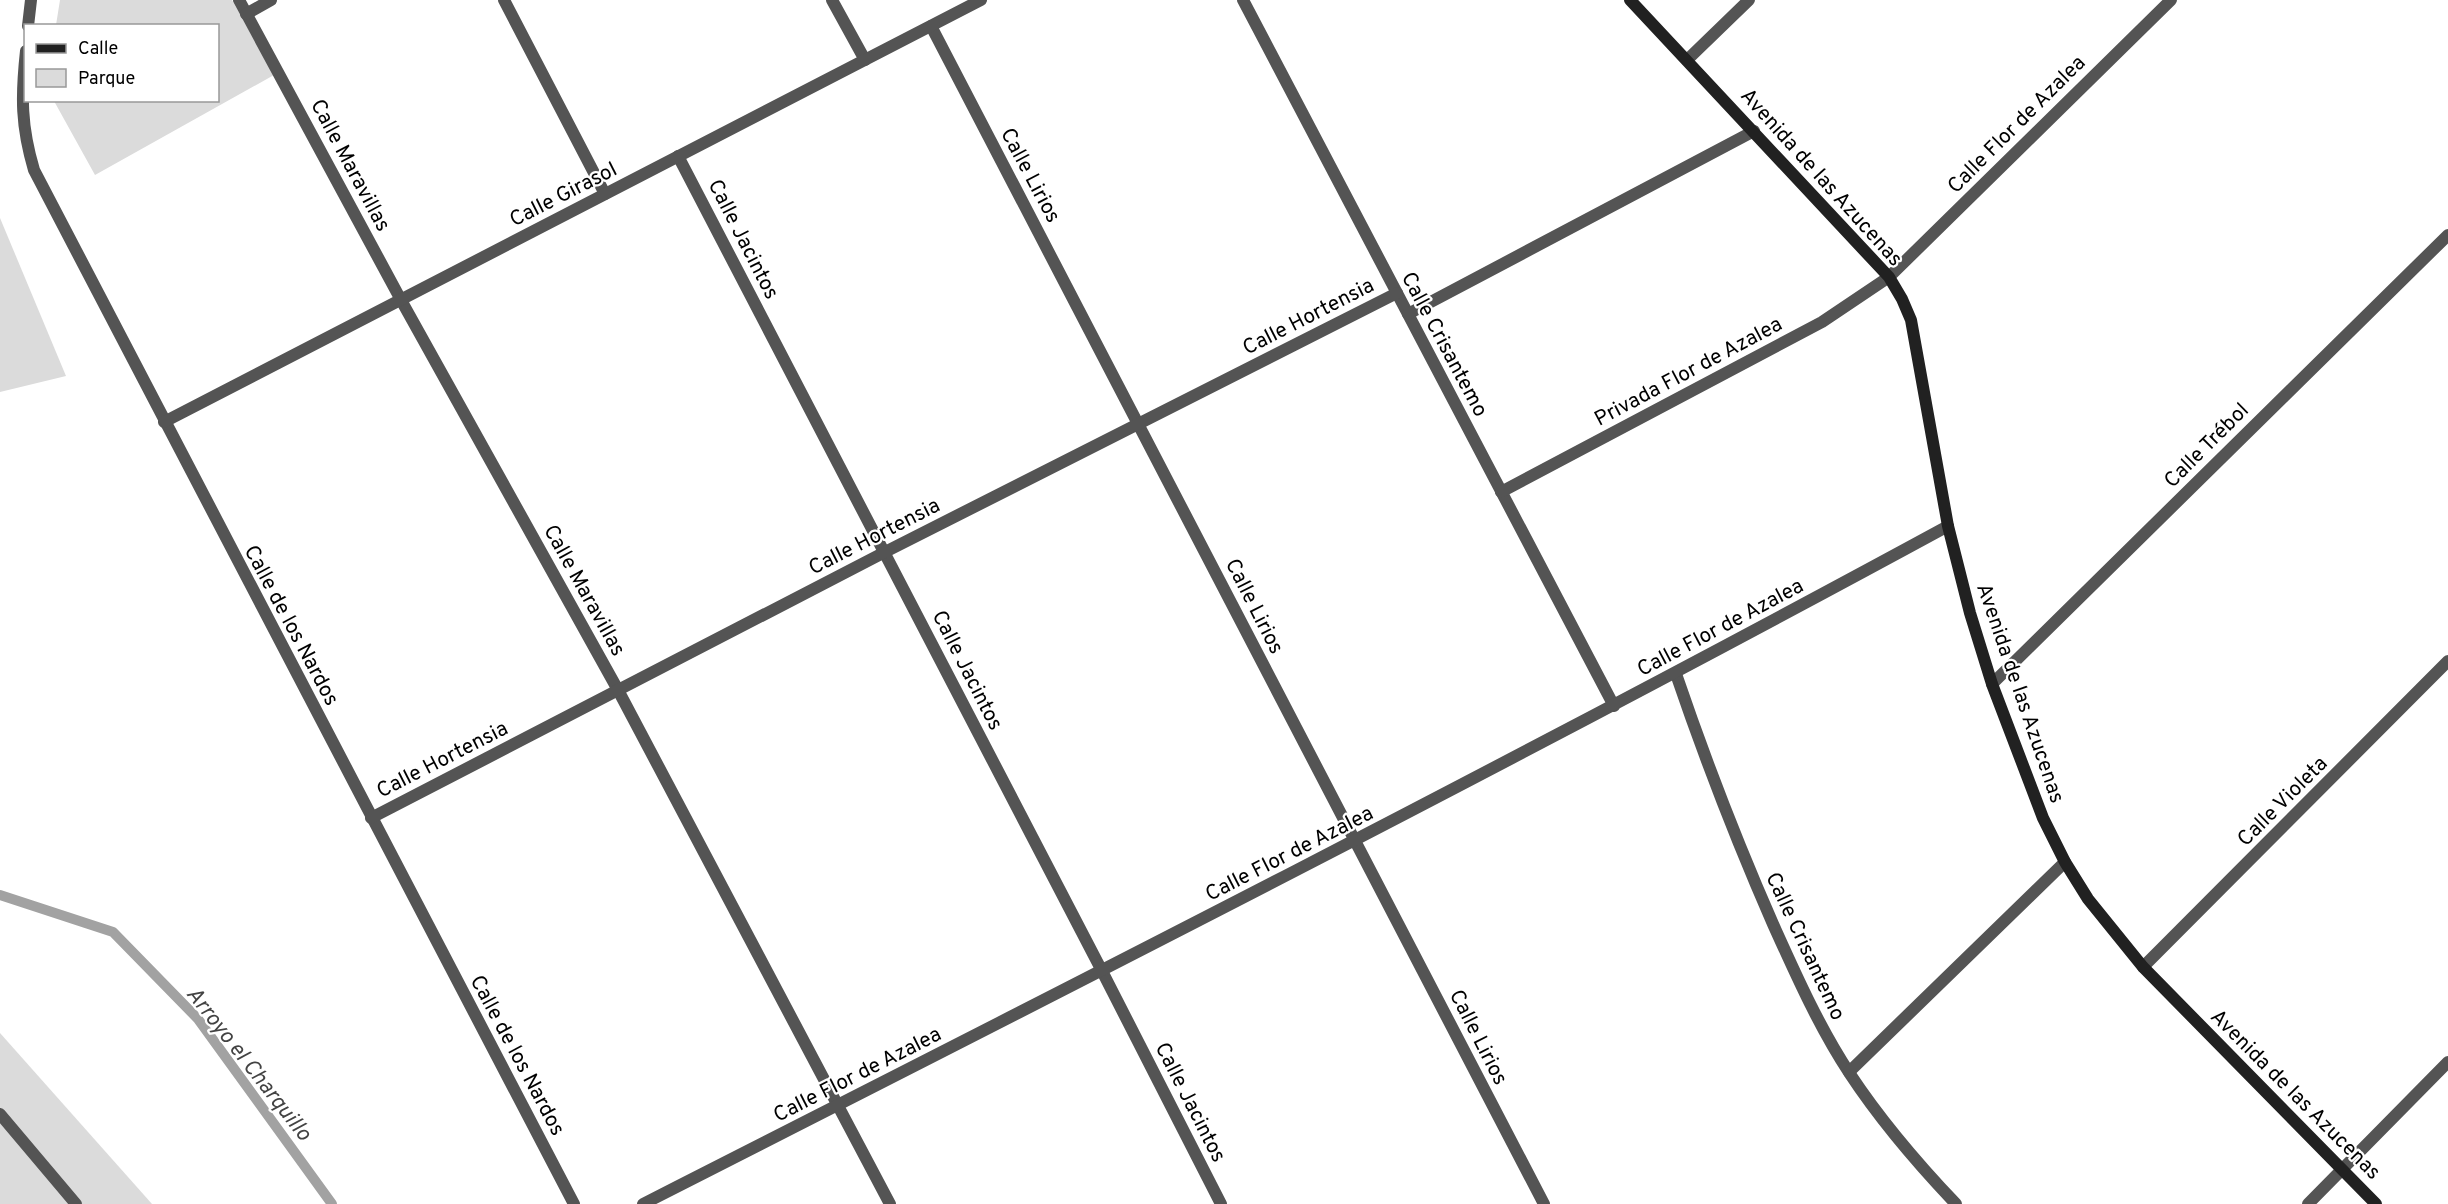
<svg xmlns="http://www.w3.org/2000/svg" width="2448" height="1204" font-family="Overpass,sans-serif">
<rect width="100%" height="100%" fill="#fff"/>
<g fill="#dbdbdb">
<path d="M60,0H232L274,75L95,175L54,101L218,100V26L56,25Z"/>
<path d="M0,218L66,376L0,392Z"/>
<path d="M0,1033L152,1204H0Z"/>
</g>
<g fill="none" stroke-linecap="round" stroke-linejoin="round">
<path stroke="#a2a2a2" stroke-width="10" d="M0,895L113,932L198,1019L332,1204"/>
<path stroke="#545454" stroke-width="12" d="M0,1114L76,1204"/>
<g stroke="#545454" stroke-width="12">
<path d="M239,0L401,300L618,690L890,1204"/>
<path d="M504,0L605,194"/>
<path d="M832,0L865,60"/>
<path d="M1243,0L1614,706"/>
<path d="M246,14L271,0"/>
<path d="M28,26L31,0"/>
<path d="M931,26L1544,1204"/>
<path d="M26,51C21,97 21,126 34,170L574,1204"/>
<path d="M1687,60L1749,0"/>
<path d="M678,156L1102,971L1221,1204"/>
<path d="M1408,314L1754,131"/>
<path d="M164,422L981,0"/>
<path d="M1501,492L1822,322L1889,277L2171,0"/>
<path d="M1676,674C1705,759 1737,842 1773,924C1796,975 1819,1027 1850,1074C1881,1121 1917,1163 1956,1204"/>
<path d="M1992,684L2448,235"/>
<path d="M371,818L885,552L1397,293"/>
<path d="M2143,967L2448,661"/>
<path d="M1849,1072L2065,862"/>
<path d="M643,1204C1080,982 1517,760 1948,526"/>
<path d="M2308,1204L2448,1062"/>
</g>
<path stroke="#212121" stroke-width="12" d="M1630,0L1889,277L1902,299L1911,320L1948,526L1970,613L1992,684L2043,818L2065,862L2088,899L2143,967L2376,1204"/>
</g>
<g text-anchor="middle" stroke-width="4.5" stroke-linejoin="round" paint-order="stroke">
<g font-size="21" fill="#000" stroke="#fff">
<text transform="translate(2016 124) rotate(-45)" y="7">Calle Flor de Azalea</text>
<text transform="translate(351 165) rotate(62)" y="7">Calle Maravillas</text>
<text transform="translate(1031 175) rotate(62)" y="7">Calle Lirios</text>
<text transform="translate(1822 177) rotate(48)" y="7">Avenida de las Azucenas</text>
<text transform="translate(563 194) rotate(-27)" y="7">Calle Girasol</text>
<text transform="translate(744 239) rotate(63)" y="7">Calle Jacintos</text>
<text transform="translate(1308 316) rotate(-27)" y="7">Calle Hortensia</text>
<text transform="translate(1445 344) rotate(62)" y="7">Calle Crisantemo</text>
<text transform="translate(1688 371) rotate(-28)" y="7">Privada Flor de Azalea</text>
<text transform="translate(2206 445) rotate(-45)" y="7">Calle Trébol</text>
<text transform="translate(874 536) rotate(-27)" y="7">Calle Hortensia</text>
<text transform="translate(585 590) rotate(61)" y="7">Calle Maravillas</text>
<text transform="translate(1255 606) rotate(63)" y="7">Calle Lirios</text>
<text transform="translate(292 625) rotate(62)" y="7">Calle de los Nardos</text>
<text transform="translate(1720 627) rotate(-28)" y="7">Calle Flor de Azalea</text>
<text transform="translate(968 670) rotate(63)" y="7">Calle Jacintos</text>
<text transform="translate(2021 693) rotate(71)" y="7">Avenida de las Azucenas</text>
<text transform="translate(442 759) rotate(-27)" y="7">Calle Hortensia</text>
<text transform="translate(2282 801) rotate(-45)" y="7">Calle Violeta</text>
<text transform="translate(1289 853) rotate(-27)" y="7">Calle Flor de Azalea</text>
<text transform="translate(1806 946) rotate(65)" y="7">Calle Crisantemo</text>
<text transform="translate(1479 1037) rotate(63)" y="7">Calle Lirios</text>
<text transform="translate(518 1055) rotate(62)" y="7">Calle de los Nardos</text>
<text transform="translate(857 1074) rotate(-27)" y="7">Calle Flor de Azalea</text>
<text transform="translate(2296 1094) rotate(45)" y="7">Avenida de las Azucenas</text>
<text transform="translate(1191 1102) rotate(63)" y="7">Calle Jacintos</text>
</g>
<g font-size="22" font-style="italic" fill="#434343" stroke="#fff">
<text transform="translate(250 1063) rotate(52)" y="8">Arroyo el Charquillo</text>
</g>
</g>
<rect x="24" y="24" width="195" height="78" fill="#ffffff" stroke="#999999" stroke-width="1.5"/>
<rect x="36" y="44" width="30" height="9" fill="#212121" stroke="#999999" stroke-width="1.5"/>
<text x="78" y="54" font-size="18" fill="#000000">Calle</text>
<rect x="36" y="69" width="30" height="18" fill="#dbdbdb" stroke="#999999" stroke-width="1.5"/>
<text x="78" y="84" font-size="18" fill="#000000">Parque</text>
</svg>
